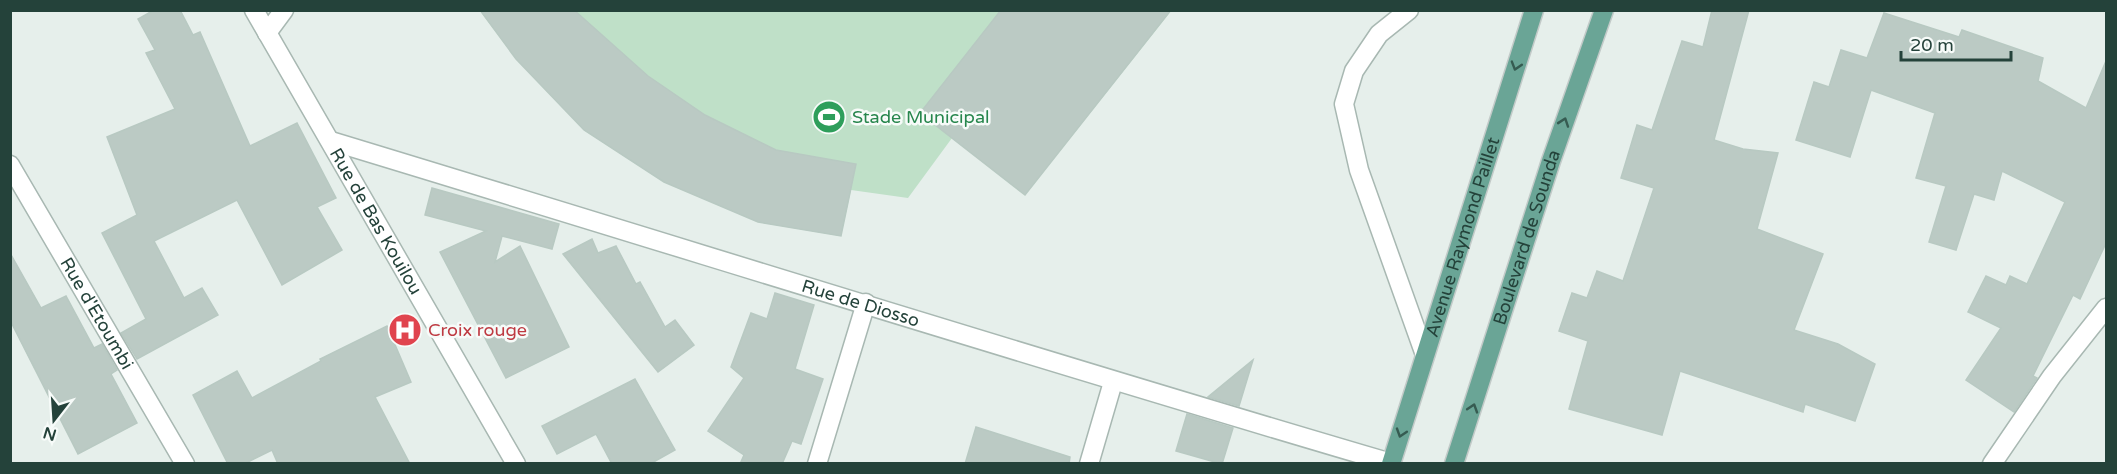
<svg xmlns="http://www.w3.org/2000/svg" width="2117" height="474" font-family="'Varela Round',sans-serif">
<rect width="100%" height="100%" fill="#e6efeb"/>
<path fill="#bfe0c8" d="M480,11H1171L1025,195L952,138L908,198L851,190L841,236L758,222L664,182L584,130L516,59Z"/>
<g fill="#bbcac4" stroke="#b8c9c2" stroke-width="1.5">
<path d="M154,10H180L193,35L200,32L250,146L297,123L336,198L317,207L342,250L282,285L237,200L154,241L184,298L202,288L218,315L137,359L121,333L146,319L102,233L137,215L107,137L175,109L146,53L155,50L138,19Z"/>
<path d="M480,10H574L648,76L705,115L776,150L856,164L841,236L758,222L664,182L584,130L516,59Z"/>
<path d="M1001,10H1171L1025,195L920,113Z"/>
<path d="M1712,10H1749L1714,140L1743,149L1778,153L1757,229L1823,254L1794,330L1838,344L1875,364L1855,421L1805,404L1803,412L1680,371L1662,435L1569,409L1588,341L1559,331L1572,293L1587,298L1597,271L1623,281L1654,188L1621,178L1637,125L1652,130L1682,41L1703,47Z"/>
<path d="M1884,13L1959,37L1962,30L2043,58L2038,81L2086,108L2106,61V243L2080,299L2073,295L2033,376L2037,378L2014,412L1966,380L2001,328L1968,312L1986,276L2006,285L2010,276L2027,284L2065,202L2002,171L1994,200L1974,194L1956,250L1929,242L1946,186L1916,178L1935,113L1871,90L1850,157L1796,140L1814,82L1829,87L1841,50L1867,58Z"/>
<path d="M432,188L559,224L552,249L502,236L495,262L520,246L569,347L506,378L440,252L486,231L425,215Z"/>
<path d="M592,239L598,253L616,246L636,284L640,282L665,327L675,320L694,345L658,372L563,254Z"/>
<path d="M10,253L41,308L66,296L94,348L102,344L117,370L111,374L137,423L78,454L10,320Z"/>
<path d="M775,293L814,305L795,369L823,379L801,444L792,441L782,464H740L744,455L708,431L744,378L731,367L751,313L767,319Z"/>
<path d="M387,326L411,382L375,397L410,464H278L272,450L244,464H228L193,395L237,371L252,398L321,361L320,359Z"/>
<path d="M1253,360L1239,406L1208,397Z"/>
<path d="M635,379L675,450L650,464H612L596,434L557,454L542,426Z"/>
<path d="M1187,414L1233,428L1222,464L1176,451Z"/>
<path d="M976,427L1070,457L1069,464H965Z"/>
</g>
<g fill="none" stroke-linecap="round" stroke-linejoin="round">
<g stroke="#a8b8b2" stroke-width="21">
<g id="minor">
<path id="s1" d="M254,10L516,464"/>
<path d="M1409,10L1379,34L1354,71L1344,104L1359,170L1425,355"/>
<path d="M267,33L284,10"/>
<path id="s2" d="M331,141C684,248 1036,359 1391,463"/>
<path id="s3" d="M10,165L185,464"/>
<path d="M817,464L866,303"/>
<path d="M1089,464L1113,382"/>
<path d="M1992,464L2052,376L2106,308"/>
</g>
</g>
<g stroke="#c2cac8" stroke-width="21">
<g id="major">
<path id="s4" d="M1391,464L1534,10"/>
<path id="s5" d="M1454,464L1551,161L1604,10"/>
</g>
</g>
<use href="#minor" stroke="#fff" stroke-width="18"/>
<use href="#major" stroke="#6aa596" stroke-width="18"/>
</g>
<defs><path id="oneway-chevron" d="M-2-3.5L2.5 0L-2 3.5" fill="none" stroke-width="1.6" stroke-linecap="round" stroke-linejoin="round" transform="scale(1.5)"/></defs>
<g stroke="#365b51">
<use href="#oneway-chevron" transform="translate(1516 66) rotate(107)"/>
<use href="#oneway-chevron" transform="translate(1564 122) rotate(-71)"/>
<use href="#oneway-chevron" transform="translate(1473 408) rotate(-72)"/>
<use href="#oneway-chevron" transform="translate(1401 433) rotate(108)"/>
</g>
<defs>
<g id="stadium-disc" transform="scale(1.725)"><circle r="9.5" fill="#2e9e5b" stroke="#f7fbf9"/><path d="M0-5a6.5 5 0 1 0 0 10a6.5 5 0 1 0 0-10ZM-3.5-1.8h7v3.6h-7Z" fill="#fff"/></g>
<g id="hospital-disc" transform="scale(1.725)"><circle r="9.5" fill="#e0444e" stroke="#f7fbf9"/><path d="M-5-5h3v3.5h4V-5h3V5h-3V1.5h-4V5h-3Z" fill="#fff"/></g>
</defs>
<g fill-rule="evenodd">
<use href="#stadium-disc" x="829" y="117"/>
<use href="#hospital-disc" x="405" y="330"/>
</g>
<g text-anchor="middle" stroke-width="5" stroke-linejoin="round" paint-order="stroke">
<g font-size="18" fill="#27864d" stroke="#f7fbf9" text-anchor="start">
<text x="852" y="123">Stade Municipal</text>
</g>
<g font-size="18" fill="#24423a" stroke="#f7fbf9">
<text dy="6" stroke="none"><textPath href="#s1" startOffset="244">Rue de Bas Kouilou</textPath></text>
<text dy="6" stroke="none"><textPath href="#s5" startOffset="238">Boulevard de Sounda</textPath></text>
<text dy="6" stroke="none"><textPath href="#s4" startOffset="238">Avenue Raymond Paillet</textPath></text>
<text dy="6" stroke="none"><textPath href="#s2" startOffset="554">Rue de Diosso</textPath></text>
<text dy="6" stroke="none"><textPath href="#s3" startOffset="172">Rue d'Etoumbi</textPath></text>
</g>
<g font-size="18" fill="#be3a42" stroke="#f7fbf9" text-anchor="start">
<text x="428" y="336">Croix rouge</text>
</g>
</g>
<rect width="2117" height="474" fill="none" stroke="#24423a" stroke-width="24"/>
<g transform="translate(54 420) rotate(197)" stroke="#f7fbf9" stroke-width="4.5" paint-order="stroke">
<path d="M0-4.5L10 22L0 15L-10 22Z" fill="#24423a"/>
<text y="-9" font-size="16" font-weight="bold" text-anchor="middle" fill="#24423a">N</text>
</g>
<path d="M1901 51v9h110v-9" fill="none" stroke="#24423a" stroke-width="3"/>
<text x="1910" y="51" font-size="18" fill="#24423a" stroke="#f7fbf9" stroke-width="4.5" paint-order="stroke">20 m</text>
</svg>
